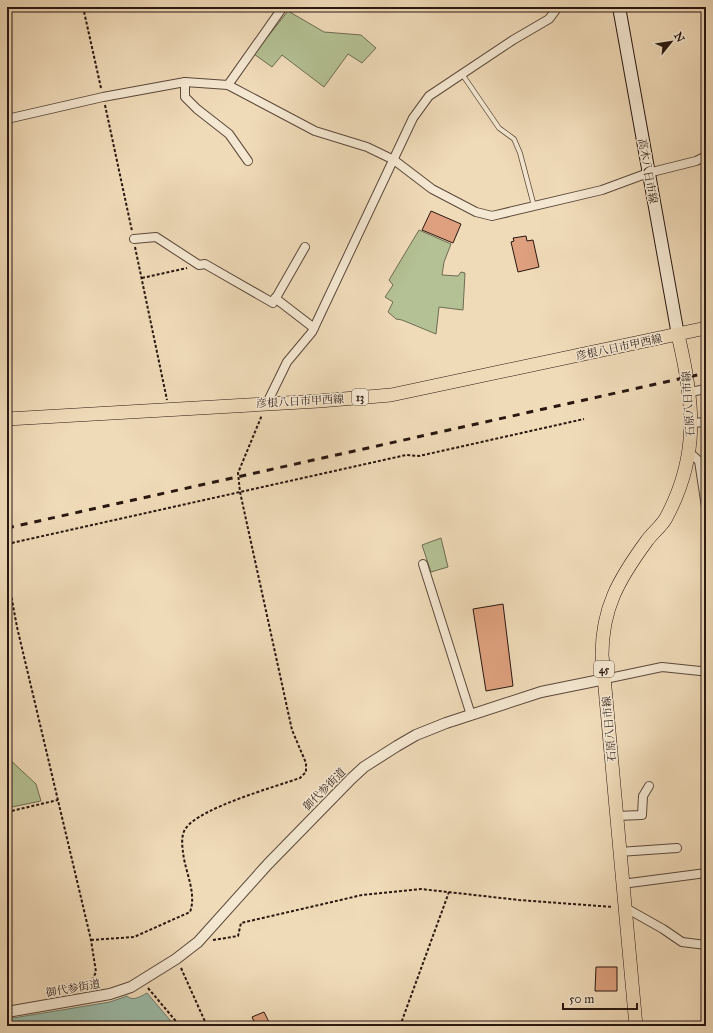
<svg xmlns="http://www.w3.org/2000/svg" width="713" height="1033" font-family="'IM FELL Great Primer','Noto Serif JP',serif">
<rect width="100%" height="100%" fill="#f0dbb9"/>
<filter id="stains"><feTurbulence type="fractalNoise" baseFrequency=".005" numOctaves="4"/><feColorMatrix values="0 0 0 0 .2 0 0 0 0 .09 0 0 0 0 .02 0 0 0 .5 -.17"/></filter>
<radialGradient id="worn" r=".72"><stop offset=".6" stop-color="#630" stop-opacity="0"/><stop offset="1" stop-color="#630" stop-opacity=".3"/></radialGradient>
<g fill="#b4c194" stroke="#6e6c52">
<path d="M288,11L324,32L361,35L376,48L362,63L348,54L324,87L282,55L272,67L254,54Z"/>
<path d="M419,230L451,244L444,262L442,275L458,276L461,272L465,273L463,310L439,307L436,334L402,320L396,319L388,312L393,302L385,297L393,285L389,280Z"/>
<path d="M441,538L448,567L431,572L422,545Z"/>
<path d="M7,757L36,784L41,801L7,808Z"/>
</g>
<path fill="#9bbcaa" stroke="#6d7a6c" d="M147,993L175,1026H7V1019L110,1002L127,996C133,1002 141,996 147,993Z"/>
<g fill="#dea07e" stroke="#291710">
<path d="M431,211L461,224L453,243L422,230Z"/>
<path d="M526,236L527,241L533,240L539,267L518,272L511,242L514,241L513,238Z"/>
<path d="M503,604L513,686L486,691L473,609Z"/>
<path d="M596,967H617V991H595Z"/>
<path d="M264,1012L271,1026H256L252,1017Z"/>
</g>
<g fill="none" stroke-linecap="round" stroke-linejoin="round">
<g stroke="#5b483a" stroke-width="5.5">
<path id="service" d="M462,74L499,128L514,139L520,153L534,206"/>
</g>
<g stroke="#5b483a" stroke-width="10">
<g id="minor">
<path d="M185,82V97L197,109L229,134L248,161"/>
<path d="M228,85L283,7"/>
<path d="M7,119L103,97L185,82L228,85L315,131L367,147L394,160L432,189L476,212L492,216L602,190L648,173L696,161L706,156"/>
<path d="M134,239L156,237L199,265L205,264L273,303L305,247"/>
<path d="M275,298L314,328"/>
<path d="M690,392L706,389"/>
<path d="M267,403L287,362L312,332L413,118L429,96L513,40L549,19L558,7"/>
<path d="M691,423L706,422"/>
<path d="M690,453L699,461L706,507"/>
<path d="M423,564L471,715"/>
<path d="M605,679L662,667L700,671L706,670"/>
<path d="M616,816L642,815L643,796L649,786"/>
<path d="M619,852L677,848"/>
<path d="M622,884L706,873"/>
<path d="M624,907L663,929L682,942L706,945"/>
</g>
</g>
<g stroke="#5b483a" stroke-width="12">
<path id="tertiary" d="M7,1012L110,994L131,987L176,959L198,942L268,864L351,779L364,767L397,746L416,735L446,723L541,692L605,679"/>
</g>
<g stroke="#291710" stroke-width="14">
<path id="secondary" d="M619,7L678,335"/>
</g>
<g stroke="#291710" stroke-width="14">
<g id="primary">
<path d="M7,419L319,401L391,395L706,328"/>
<path d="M636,1026L602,655C602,608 619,579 646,542C652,533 661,527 666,518C700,455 694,402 678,335"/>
</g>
</g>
<g stroke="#291710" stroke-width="2" stroke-dasharray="3 2" stroke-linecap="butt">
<path d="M83,7L101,88"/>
<path d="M105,105L132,231"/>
<path d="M135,247L167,400"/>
<path d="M142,278L187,268"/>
<path d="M7,544L406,455L419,456L584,419"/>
<path d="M7,573L17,627L91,940L96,972L88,989"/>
<path d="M7,812L58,800"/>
<path d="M91,940L134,937L190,912C197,893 185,872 183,852C182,845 181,834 186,828C200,808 274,787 300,778L306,772V763L292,730L240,492L238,473L262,415"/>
<path d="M213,940L238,936L241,923L362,895L421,889L519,900L613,907"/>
<path d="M181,968L207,1026"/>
<path d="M148,988L180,1026"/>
<path d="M581,1022V1026"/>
<path d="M248,1026L255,1023"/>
<path d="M400,1026L449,892"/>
</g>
<use href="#service" stroke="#f5e8d2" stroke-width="4"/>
<use href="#minor" stroke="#f5e8d2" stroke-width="8"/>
<use href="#tertiary" stroke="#f5e8d2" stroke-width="10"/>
<use href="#secondary" stroke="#f5e8d2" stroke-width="12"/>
<use href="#primary" stroke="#f0dbb9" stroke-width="13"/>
<path stroke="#291710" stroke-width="3" stroke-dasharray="7 7" stroke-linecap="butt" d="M7,528L706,373"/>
</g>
<g text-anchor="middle" stroke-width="3" stroke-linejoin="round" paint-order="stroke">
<g fill="#f5e8d2" stroke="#66564a" stroke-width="1">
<rect x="352" y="389" width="16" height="16" rx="3"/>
<rect x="594" y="661" width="20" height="16" rx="3"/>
</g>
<g font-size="10" font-weight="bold" fill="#291710">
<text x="360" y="401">13</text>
<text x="604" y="673">45</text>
</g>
<g font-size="11" fill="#291710" stroke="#f5e8d2">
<text transform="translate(648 171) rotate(80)" y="4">高木八日市線</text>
<text transform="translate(619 347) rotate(-12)" y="4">彦根八日市甲西線</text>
<text transform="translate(300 401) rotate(-3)" y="4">彦根八日市甲西線</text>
<text transform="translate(688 404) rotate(-94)" y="4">石原八日市線</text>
<text transform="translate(609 729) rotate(-95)" y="4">石原八日市線</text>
<text transform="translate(324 789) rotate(-45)" y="4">御代参街道</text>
<text transform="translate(73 988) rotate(-10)" y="4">御代参街道</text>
</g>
</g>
<rect width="713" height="1033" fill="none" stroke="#f0dbb9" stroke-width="24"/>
<rect x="8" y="8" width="697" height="1017" fill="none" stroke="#291710" stroke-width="2"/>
<rect x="12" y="12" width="689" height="1009" fill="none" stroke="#291710"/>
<g transform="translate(671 42) rotate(60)" stroke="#f5e8d2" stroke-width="3" paint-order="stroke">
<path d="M0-3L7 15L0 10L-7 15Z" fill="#291710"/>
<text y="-6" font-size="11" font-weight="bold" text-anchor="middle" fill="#291710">N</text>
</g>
<path d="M563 1003v6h74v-6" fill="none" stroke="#291710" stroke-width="2"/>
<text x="569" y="1003" font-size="12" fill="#291710" stroke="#f5e8d2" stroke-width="3" paint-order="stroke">50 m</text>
<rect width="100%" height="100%" filter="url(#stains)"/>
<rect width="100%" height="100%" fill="url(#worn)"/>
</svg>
